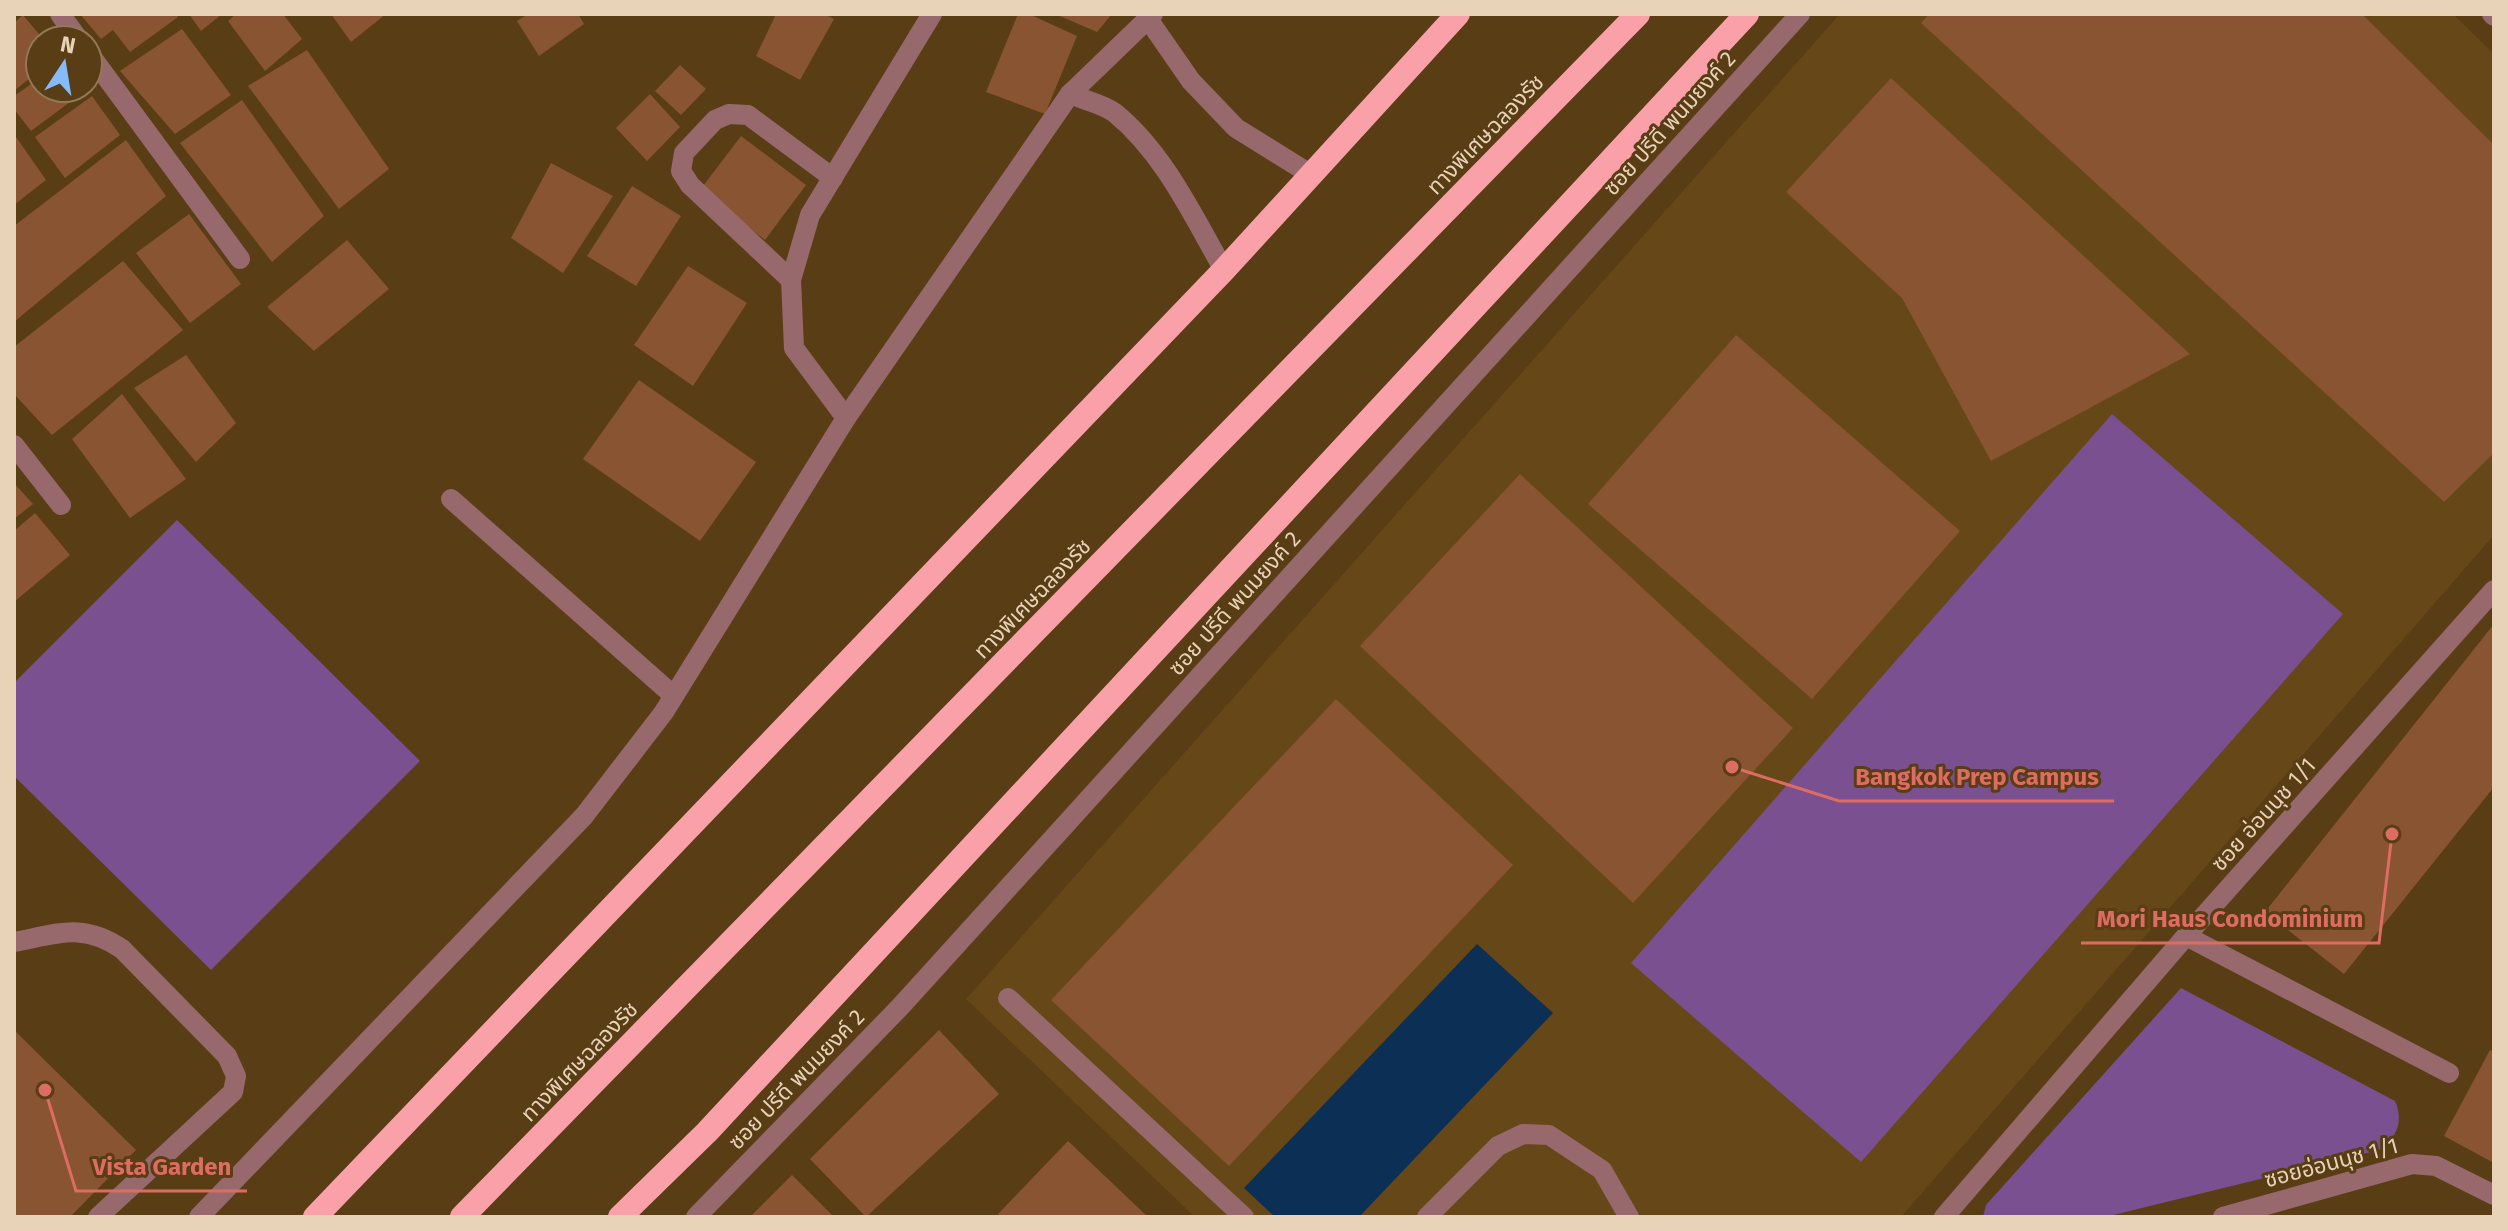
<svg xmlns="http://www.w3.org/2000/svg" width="2508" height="1231" font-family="'Fira Sans','Noto Sans Thai',sans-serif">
<rect width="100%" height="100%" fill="#593d15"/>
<path fill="#664718" d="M1840,14H2453L2494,54V535L1901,1217H1195L966,999Z"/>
<g fill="#7a5090">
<path d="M2112,414L2343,614L1861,1162L1631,963Z"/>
<path d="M177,520L420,761L211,970L14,776V683Z"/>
<path d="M2181,988L2395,1101C2404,1121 2397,1138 2379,1150L2105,1217H1983L1986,1205Z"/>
</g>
<path fill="#0c2f56" d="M1477,944L1553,1013L1359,1217H1275L1244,1188Z"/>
<g fill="#885432">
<path d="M80,14H176L178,17L130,52L113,30L101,39Z"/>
<path d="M189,14H222L201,31Z"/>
<path d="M236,14H283L302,39L265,71L228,21Z"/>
<path d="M331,14H386L351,42Z"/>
<path d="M528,14H578L584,24L539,56L517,21Z"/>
<path d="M776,14H824L834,19L800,80L756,56Z"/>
<path d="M1018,14H1029L1077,36L1045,114L986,92Z"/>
<path d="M1055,14H1112L1097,32Z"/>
<path d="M1929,14H2362L2494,145V453L2444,502L1921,23Z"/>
<path d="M23,15L44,40H40V70L14,91V23Z"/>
<path d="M182,29L231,95L175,134L120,71Z"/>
<path d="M307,50L389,169L339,209L248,86Z"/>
<path d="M680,65L706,89L681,115L655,91Z"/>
<path d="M40,78V88H89L31,131L14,109V96Z"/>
<path d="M1891,78L2190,354L1991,461L1902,298L1786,192Z"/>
<path d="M650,94L680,127L647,161L616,128Z"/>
<path d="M92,96L120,135L65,178L35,137Z"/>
<path d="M242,100L324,216L272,262L180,143Z"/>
<path d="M14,134L46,180L14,205Z"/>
<path d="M741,136L806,185L765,240L700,190Z"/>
<path d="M126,140L166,196L14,322V226Z"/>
<path d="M551,163L613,196L563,273L511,238Z"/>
<path d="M632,186L681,216L636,286L587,256Z"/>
<path d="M189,214L241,284L190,323L136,253Z"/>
<path d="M347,240L389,289L314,351L267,307Z"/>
<path d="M123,261L183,330L52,435L14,394V347Z"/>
<path d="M688,266L747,303L693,386L634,345Z"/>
<path d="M1736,335L1960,531L1812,699L1588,504Z"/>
<path d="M186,355L236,423L196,462L134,388Z"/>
<path d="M639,380L756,462L700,541L583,459Z"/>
<path d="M122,394L186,479L130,518L72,439Z"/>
<path d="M1520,474L1793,728L1633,903L1360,646Z"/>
<path d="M14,483L33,504L14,519Z"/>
<path d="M35,513L70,555L14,602V531Z"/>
<path d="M2494,624V787L2344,974L2265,912Z"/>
<path d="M1336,699L1513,865L1229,1166L1051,1000Z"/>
<path d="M14,1030L136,1150L70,1217H14Z"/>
<path d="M939,1030L999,1094L866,1217L810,1159Z"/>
<path d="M2490,1050L2494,1052V1163L2444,1136Z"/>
<path d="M1068,1141L1148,1217H1001L998,1214Z"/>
<path d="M792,1175L834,1217H750Z"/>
</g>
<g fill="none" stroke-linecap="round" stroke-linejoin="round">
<g stroke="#97696d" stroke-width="20">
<path d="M60,14L79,40"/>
<path d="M2492,14L2494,16"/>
<path d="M1148,19L1191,81L1236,128L1310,174"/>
<path d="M88,52L240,259"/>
<path d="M1070,94C1083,100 1103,104 1115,113C1164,153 1193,216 1224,270"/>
<path d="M791,280L690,185L681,171L684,153L715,120L729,114L748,115L833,178"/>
<path d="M846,418L794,348L791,280L810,215L932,14"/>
<path d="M14,445L61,505"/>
<path d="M451,499L674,696"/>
<path d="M2186,936L2449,1073"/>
<path d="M14,942C57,934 83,922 122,949L227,1056L236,1076L233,1092L98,1217"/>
<path d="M1008,998L1244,1217"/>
<path d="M199,1217L584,816L664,712L846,418L1070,94L1153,14"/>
<path d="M696,1217L901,1006L1800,14"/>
<path d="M1427,1217L1498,1146L1523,1134L1549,1135L1602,1170L1629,1217"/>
<path d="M1944,1217L2186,936L2494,590"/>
<path d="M2223,1217L2412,1164L2436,1166L2494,1195"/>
</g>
<g stroke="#f9a0a9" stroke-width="24">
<path d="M315,1217L1224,270L1458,14"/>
<path d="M462,1217L1638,14"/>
<path d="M620,1217L707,1132L1747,14"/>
</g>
</g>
<g text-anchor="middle" stroke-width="6" stroke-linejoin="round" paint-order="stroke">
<g font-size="22" fill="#e8d3b9" stroke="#593d15">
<text transform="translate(1669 123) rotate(-48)" y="8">ซอย ปรีดี พนมยงค์ 2</text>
<text transform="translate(1485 134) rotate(-46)" y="8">ทางพิเศษฉลองรัช</text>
<text transform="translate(1032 598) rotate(-46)" y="8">ทางพิเศษฉลองรัช</text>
<text transform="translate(1234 603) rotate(-48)" y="8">ซอย ปรีดี พนมยงค์ 2</text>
<text transform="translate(2263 814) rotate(-48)" y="8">ซอย อ่อนนุช 1/1</text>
<text transform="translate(579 1061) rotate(-46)" y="8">ทางพิเศษฉลองรัช</text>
<text transform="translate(796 1079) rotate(-46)" y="8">ซอย ปรีดี พนมยงค์ 2</text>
<text transform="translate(2331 1162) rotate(-15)" y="8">ซอยอ่อนนุช 1/1</text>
</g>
</g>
<path fill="none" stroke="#dd6c62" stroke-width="3" d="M1732 767L1839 801H2114M2392 834L2379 943H2081M45 1090L76 1191H247"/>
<g fill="#dd6c62" stroke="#593d15" stroke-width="3">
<circle cx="1732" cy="767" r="8"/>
<circle cx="2392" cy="834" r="8"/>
<circle cx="45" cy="1090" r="8"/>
</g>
<g font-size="24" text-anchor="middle" font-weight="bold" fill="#dd6c62" stroke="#593d15" stroke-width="6" stroke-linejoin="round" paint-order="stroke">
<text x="1977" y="785">Bangkok Prep Campus</text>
<text x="2230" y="927">Mori Haus Condominium</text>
<text x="162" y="1175">Vista Garden</text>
</g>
<rect width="2508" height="1231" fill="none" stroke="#e8d3b9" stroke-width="32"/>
<g transform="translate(64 64) rotate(12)"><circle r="38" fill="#593d15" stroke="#927957" stroke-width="2"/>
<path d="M0-6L14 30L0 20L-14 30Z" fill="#85bbfb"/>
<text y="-12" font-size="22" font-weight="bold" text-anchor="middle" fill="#e8d3b9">N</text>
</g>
</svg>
